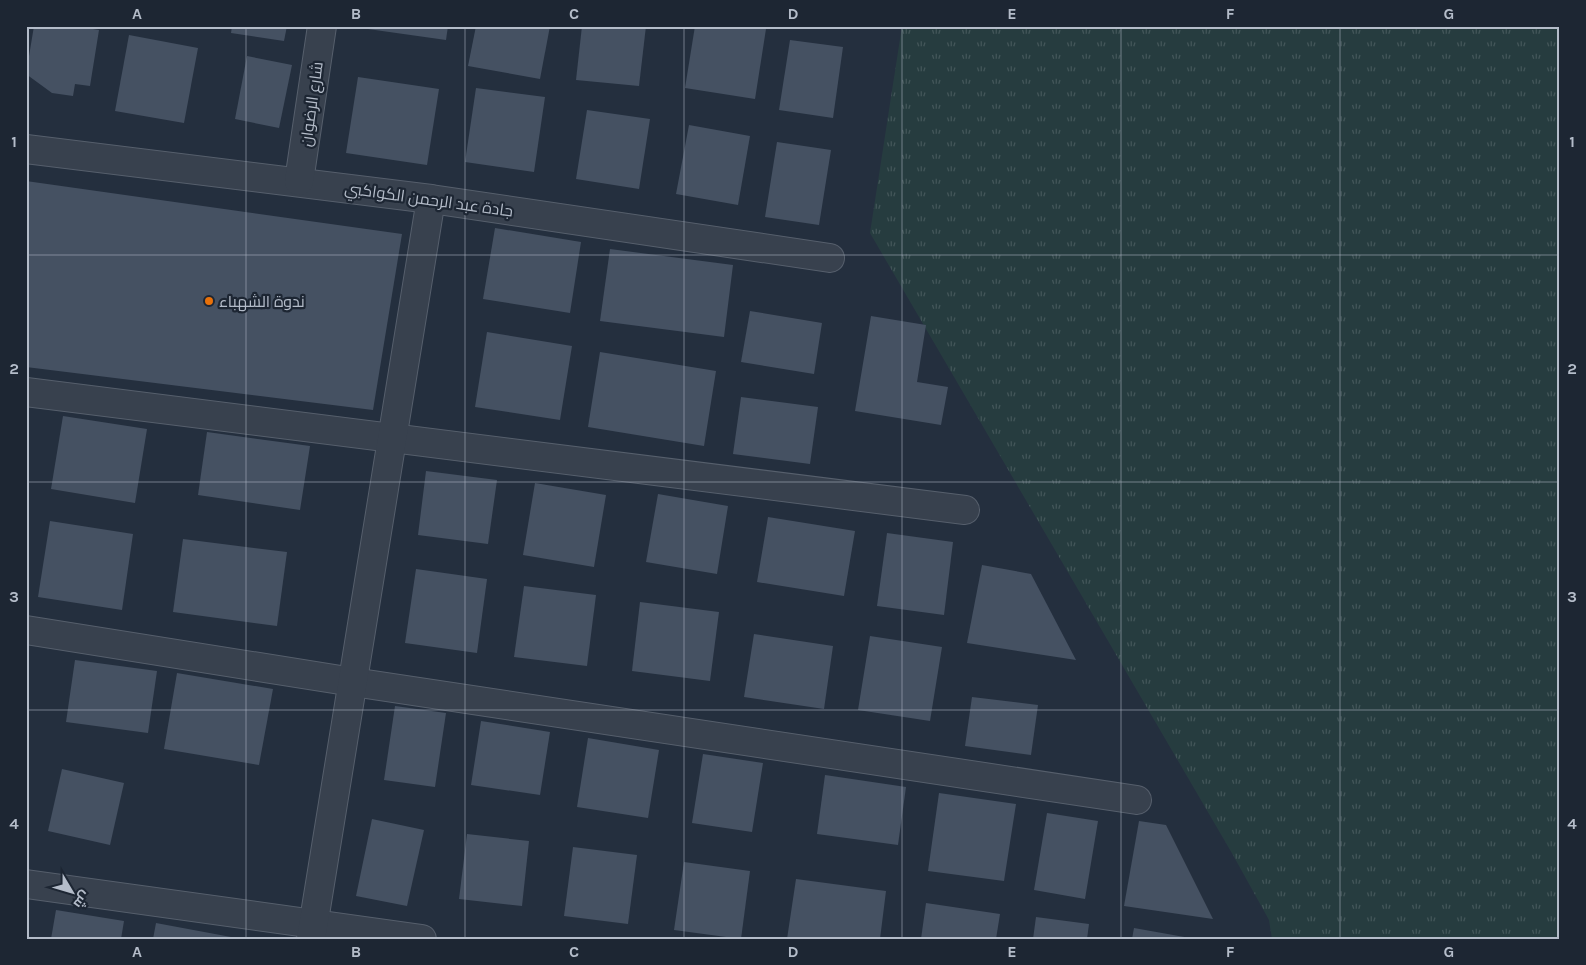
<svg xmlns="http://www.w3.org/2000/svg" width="1586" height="965" font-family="Karla,Cairo,sans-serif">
<defs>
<pattern id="grass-tufts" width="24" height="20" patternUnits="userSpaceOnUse" patternTransform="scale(1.25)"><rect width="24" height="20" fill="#263c3f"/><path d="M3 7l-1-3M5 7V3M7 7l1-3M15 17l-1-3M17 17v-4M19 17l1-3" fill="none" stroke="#435659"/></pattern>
</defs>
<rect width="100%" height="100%" fill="#242f3e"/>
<path fill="url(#grass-tufts)" d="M902,26H1560V939H1272L1269,920L1233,855L870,233Z"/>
<g fill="#455162">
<path d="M34,26H75L99,30L90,86L75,84L73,96L52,93L26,74Z"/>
<path d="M232,26H287L284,41L231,33Z"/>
<path d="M368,26H448L446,40L368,29Z"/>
<path d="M476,26H550L540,79L468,66Z"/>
<path d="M582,26H646L639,86L576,80Z"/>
<path d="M695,26H750L766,29L755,99L685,88Z"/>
<path d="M129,35L198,48L184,123L115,111Z"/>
<path d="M790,40L843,47L833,118L779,110Z"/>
<path d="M247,56L292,65L279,128L235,119Z"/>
<path d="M358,77L439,89L427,165L346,153Z"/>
<path d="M476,88L545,97L534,172L465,162Z"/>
<path d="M587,110L650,119L639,189L576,179Z"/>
<path d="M689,125L750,136L738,205L676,194Z"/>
<path d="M777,142L831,150L819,225L765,217Z"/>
<path d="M26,181L402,234L373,410L26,367Z"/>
<path d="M495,228L581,242L570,313L483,299Z"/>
<path d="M610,249L733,265L724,337L600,321Z"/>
<path d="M750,311L822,323L814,374L741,362Z"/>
<path d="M871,316L926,325L917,382L948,387L941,425L855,411Z"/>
<path d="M487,332L572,346L560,420L475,407Z"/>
<path d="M600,352L716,371L704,446L588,427Z"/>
<path d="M741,397L818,407L810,464L733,454Z"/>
<path d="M63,416L147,429L135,503L51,489Z"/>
<path d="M207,432L310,446L300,510L198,495Z"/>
<path d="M426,471L497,480L488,544L418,535Z"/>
<path d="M535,483L606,495L594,567L523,555Z"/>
<path d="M658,494L728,506L717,574L646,562Z"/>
<path d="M768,517L855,531L844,596L757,582Z"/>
<path d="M50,521L133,534L122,610L38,597Z"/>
<path d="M887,533L953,542L944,615L877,606Z"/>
<path d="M183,539L287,552L277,626L173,612Z"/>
<path d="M982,565L1031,574L1076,660L967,643Z"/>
<path d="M416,569L487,579L477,653L405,643Z"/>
<path d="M524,586L596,595L587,666L514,657Z"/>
<path d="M640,602L719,612L710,681L632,671Z"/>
<path d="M754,634L833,646L824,709L744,697Z"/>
<path d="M870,636L942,647L930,721L858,710Z"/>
<path d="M75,660L157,671L148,733L66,722Z"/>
<path d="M177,673L273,689L259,765L164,749Z"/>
<path d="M972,697L1038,705L1031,755L965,746Z"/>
<path d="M395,706L446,713L435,787L384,780Z"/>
<path d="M481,721L550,732L540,795L471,785Z"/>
<path d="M588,738L659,750L648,818L577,807Z"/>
<path d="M703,754L763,763L752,832L692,823Z"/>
<path d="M62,769L124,783L110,845L48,831Z"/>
<path d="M825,775L906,787L898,845L817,834Z"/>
<path d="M939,793L1016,804L1004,881L928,871Z"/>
<path d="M1047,813L1098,821L1085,899L1034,890Z"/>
<path d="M372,819L424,830L407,906L356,896Z"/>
<path d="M1139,821L1166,825L1213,919L1124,906Z"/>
<path d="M467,834L529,841L522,906L459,899Z"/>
<path d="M573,847L637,855L628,924L564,916Z"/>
<path d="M684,862L750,871L741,939L674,930Z"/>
<path d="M796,879L886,891L880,939H787Z"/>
<path d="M926,903L1000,914L996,939H921Z"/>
<path d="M56,910L124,921L121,939H51Z"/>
<path d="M1036,917L1089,924L1087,939H1033Z"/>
<path d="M156,923L231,937L230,939H153Z"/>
<path d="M1134,928L1190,938V939H1132Z"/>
</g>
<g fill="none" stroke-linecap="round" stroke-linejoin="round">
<g stroke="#565f6c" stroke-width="30">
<g id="minor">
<path d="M26,149L431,199L830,258"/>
<path d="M299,181L322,26"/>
<path d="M26,392L965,510"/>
<path d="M26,630L353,682L1137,800"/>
<path d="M26,884L422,939"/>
<path d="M311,939L431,199"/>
</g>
</g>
<use href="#minor" stroke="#38414e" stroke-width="28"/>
</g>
<path fill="none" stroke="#b4bcc9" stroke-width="1" stroke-opacity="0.55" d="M246,26V939M465,26V939M684,26V939M902,26V939M1121,26V939M1340,26V939M26,255H1560M26,482H1560M26,710H1560"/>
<circle fill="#e8710a" stroke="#1d2633" stroke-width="2" cx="209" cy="301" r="5"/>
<g text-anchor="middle" stroke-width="4.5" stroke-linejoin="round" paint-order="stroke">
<g font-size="16" fill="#b4bcc9" stroke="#1d2633">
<text transform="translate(311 104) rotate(-82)" y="6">شارع الرضوان</text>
<text transform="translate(429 199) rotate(8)" y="6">جادة عبد الرحمن الكواكبي</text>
</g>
<g font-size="16" fill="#b4bcc9" stroke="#1d2633" text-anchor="start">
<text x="219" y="307">ندوة الشهباء</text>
</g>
</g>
<rect width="1586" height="965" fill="none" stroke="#1d2633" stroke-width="55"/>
<g transform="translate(72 892) rotate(128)" stroke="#1d2633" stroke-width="4" paint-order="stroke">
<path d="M0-4L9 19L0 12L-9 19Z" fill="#b4bcc9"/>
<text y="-8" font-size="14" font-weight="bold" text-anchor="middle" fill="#b4bcc9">ش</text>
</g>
<rect x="28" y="28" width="1530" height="910" fill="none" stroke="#b4bcc9" stroke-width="2"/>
<g font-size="16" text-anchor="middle" font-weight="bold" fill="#b4bcc9">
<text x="137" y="19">A</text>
<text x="356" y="19">B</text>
<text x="574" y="19">C</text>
<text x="793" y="19">D</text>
<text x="1012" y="19">E</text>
<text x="1230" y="19">F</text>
<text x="1449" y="19">G</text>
<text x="14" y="147">1</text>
<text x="1572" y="147">1</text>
<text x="14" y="374">2</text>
<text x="1572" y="374">2</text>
<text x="14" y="602">3</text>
<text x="1572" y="602">3</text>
<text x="14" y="829">4</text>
<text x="1572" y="829">4</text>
<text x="137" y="957">A</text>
<text x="356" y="957">B</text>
<text x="574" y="957">C</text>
<text x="793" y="957">D</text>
<text x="1012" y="957">E</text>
<text x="1230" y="957">F</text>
<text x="1449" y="957">G</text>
</g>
</svg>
